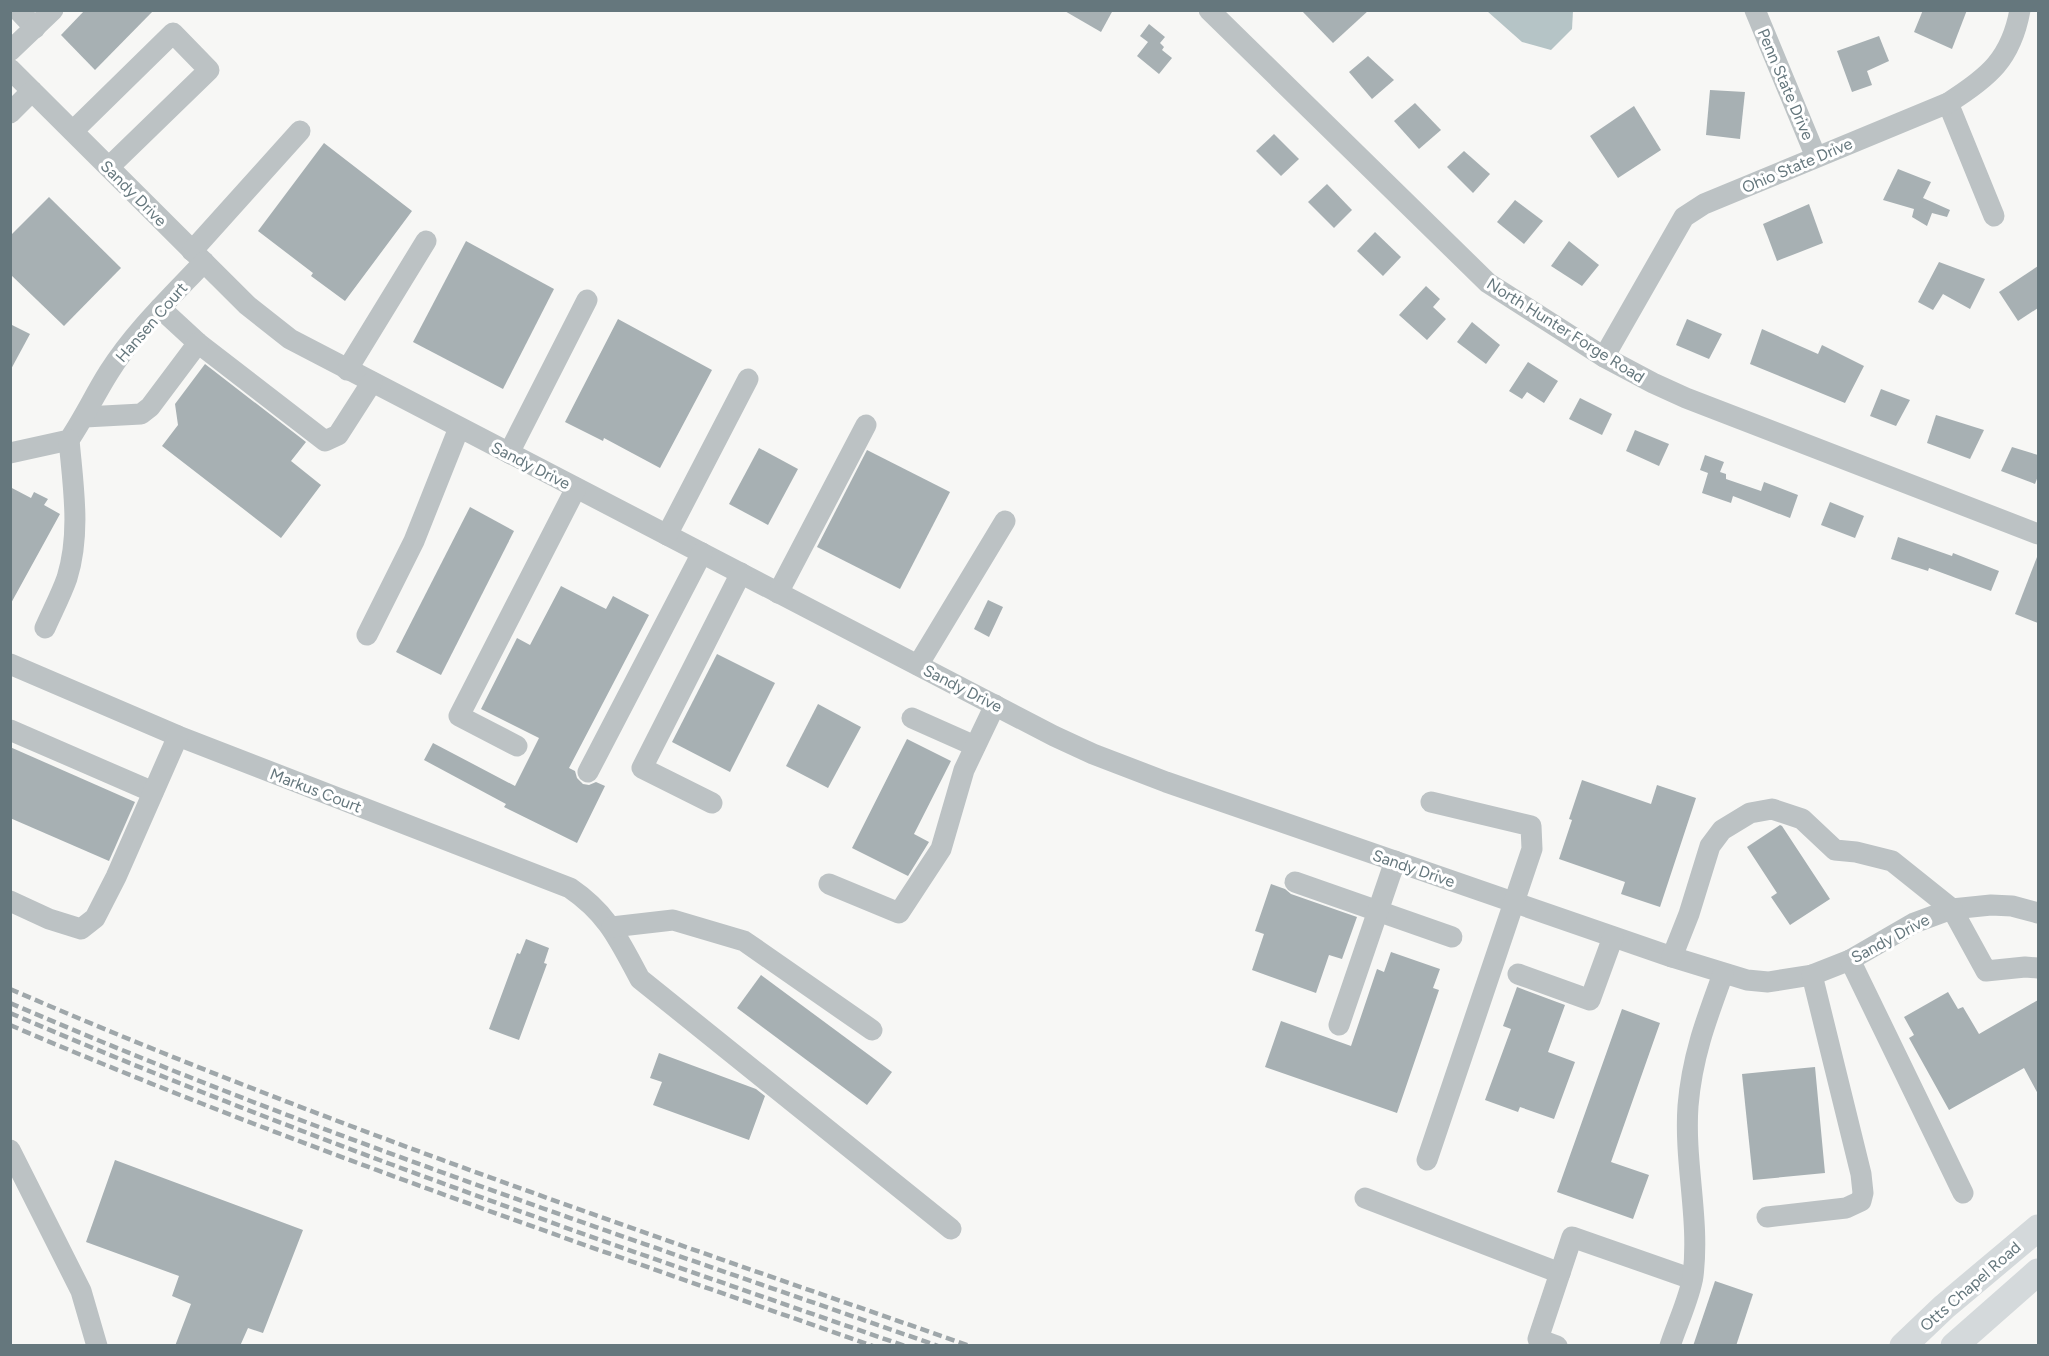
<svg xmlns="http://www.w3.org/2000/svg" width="2049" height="1356" font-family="Figtree,sans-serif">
<rect width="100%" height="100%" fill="#f7f7f5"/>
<path fill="#b5c4c6" d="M1487,11H1573L1572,29L1551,50L1522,42Z"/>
<g fill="#a7b0b3">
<path d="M85,10H154L95,70L61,35Z"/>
<path d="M1063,10H1113L1101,32Z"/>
<path d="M1301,10H1369L1333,43Z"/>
<path d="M1923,10H1967L1952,49L1914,32Z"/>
<path d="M1149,24L1165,37L1160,43L1164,47L1162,50L1172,58L1159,74L1137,56L1148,42L1140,36Z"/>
<path d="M1879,36L1889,61L1867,71L1872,85L1852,92L1837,51Z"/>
<path d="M1368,56L1394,80L1372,99L1349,72Z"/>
<path d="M1710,90L1745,92L1740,139L1706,135Z"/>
<path d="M1415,103L1441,130L1419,149L1394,121Z"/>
<path d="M1634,106L1661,150L1618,178L1590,136Z"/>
<path d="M1274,134L1299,159L1281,176L1256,151Z"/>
<path d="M324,143L412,211L345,301L311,276L313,273L258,231Z"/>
<path d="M1464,151L1490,174L1473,193L1447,167Z"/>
<path d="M1898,169L1931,182L1923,198L1950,210L1947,217L1932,213L1927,226L1912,217L1914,209L1883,200Z"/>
<path d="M1327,184L1352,210L1334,228L1308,202Z"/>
<path d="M49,197L121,268L64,326L10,274V236Z"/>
<path d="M1515,200L1543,221L1524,244L1497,222Z"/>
<path d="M1809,204L1823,243L1777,261L1763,224Z"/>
<path d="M1375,232L1401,257L1383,276L1357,251Z"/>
<path d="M466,241L554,289L503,389L413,342Z"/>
<path d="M1569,241L1599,265L1582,286L1551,266Z"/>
<path d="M1939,262L1985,279L1970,309L1943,294L1933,310L1918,302Z"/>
<path d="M2038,266V308L2018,321L1999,292Z"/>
<path d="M1426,286L1440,299L1433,307L1446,319L1427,340L1399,315Z"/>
<path d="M618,319L712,370L660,468L604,438L603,441L565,422Z"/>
<path d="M1687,319L1722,334L1709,359L1676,345Z"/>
<path d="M1472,322L1500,345L1486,364L1457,342Z"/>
<path d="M10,324L30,334L10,371Z"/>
<path d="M1762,329L1818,354L1822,345L1864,366L1845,403L1750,364Z"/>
<path d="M1528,362L1558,381L1544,403L1527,392L1522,399L1509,391Z"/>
<path d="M205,364L306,442L291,461L321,485L281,538L162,446L178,425L175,404Z"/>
<path d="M1881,389L1910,400L1896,426L1870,416Z"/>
<path d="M1580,398L1612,414L1602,435L1569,419Z"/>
<path d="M1936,415L1984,430L1970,459L1927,443Z"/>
<path d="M1635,430L1669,444L1659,466L1626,451Z"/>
<path d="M2012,447L2038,455V476L2035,484L2001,471Z"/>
<path d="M759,448L798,469L768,525L729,504Z"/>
<path d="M867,450L950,492L900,589L817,547Z"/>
<path d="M1705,455L1724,462L1720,472L1726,474V479L1761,491L1764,482L1798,495L1790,518L1733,496L1731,503L1702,493L1708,473L1700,470Z"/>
<path d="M10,487L31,498L34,492L48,499L44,505L60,514L10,605Z"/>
<path d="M1830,502L1864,516L1855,538L1821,525Z"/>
<path d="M470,507L514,531L441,675L396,652Z"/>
<path d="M1898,537L1952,556L1953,553L1999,571L1991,591L1929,568L1928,571L1891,559Z"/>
<path d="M2037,557H2038V623L2015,614Z"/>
<path d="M561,586L606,609L613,596L649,615L569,768L575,771L577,778L583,784L589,785L596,782L605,786L577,843L504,807L506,804L424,760L433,743L515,786L539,738L481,709L517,638L530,645Z"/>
<path d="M988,600L1003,607L989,637L974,629Z"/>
<path d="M717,654L775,683L730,772L672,742Z"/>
<path d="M818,704L861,727L828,788L786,766Z"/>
<path d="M907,739L951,761L914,834L929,842L908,876L852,848Z"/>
<path d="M10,747L135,802L109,861L10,818Z"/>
<path d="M1582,780L1651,804L1657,785L1696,798L1660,907L1621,894L1625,882L1559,859L1572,820L1569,819Z"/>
<path d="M1780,825L1782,826L1830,899L1790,925L1771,897L1777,893L1747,847Z"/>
<path d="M1271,884L1285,889L1291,894L1357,917L1342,959L1329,955L1316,993L1252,970L1264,934L1255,931Z"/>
<path d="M526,939L549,948L544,963L547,964L519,1040L489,1029L517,953L520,954Z"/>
<path d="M1391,952L1440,969L1433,988L1439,990L1397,1113L1265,1067L1281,1021L1351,1046L1377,969L1384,972Z"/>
<path d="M761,975L892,1072L867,1105L737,1008Z"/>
<path d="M1517,987L1565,1005L1548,1052L1575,1062L1554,1119L1520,1107L1518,1112L1485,1100L1511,1029L1503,1026Z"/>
<path d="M1948,992L1958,1009L1963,1007L1979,1034L2038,1000V1094L2024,1068L1949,1110L1909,1038L1914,1035L1904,1017Z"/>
<path d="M1622,1009L1660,1023L1611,1162L1649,1175L1633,1219L1557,1192Z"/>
<path d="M659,1053L756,1089L765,1096L749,1140L653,1105L662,1082L650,1078Z"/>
<path d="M1815,1067L1825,1173L1753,1180L1742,1074Z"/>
<path d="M115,1160L303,1230L263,1333L248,1328L240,1346H175L191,1304L172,1296L179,1276L86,1242Z"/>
<path d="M1715,1281L1753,1294L1736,1346H1693Z"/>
</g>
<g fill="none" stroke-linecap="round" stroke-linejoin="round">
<g stroke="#bcc2c4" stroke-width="21">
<path d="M18,10L35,28"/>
<path d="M1209,10L1488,283L1604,357L1653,383L1686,398L2038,534"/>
<path d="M1755,10L1816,157"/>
<path d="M10,51L53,10"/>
<path d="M10,69L247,305L290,339L1054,736L1093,754L1166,782L1672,957L1747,980L1768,982L1812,975L1850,960L1914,923L1952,909L1991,905L2012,906L2038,913"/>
<path d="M1948,103L1994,216"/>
<path d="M10,113L32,91"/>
<path d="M73,131L173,33L209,70L109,167"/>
<path d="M192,251L300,131"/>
<path d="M160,308L198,343L325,441L338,435L372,382"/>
<path d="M1604,357L1684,217L1704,204L1948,103C1989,77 2011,59 2020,10"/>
<path d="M347,370L426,241"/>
<path d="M85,417L141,414L150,407L198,343"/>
<path d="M10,453L69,440C84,418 95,394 109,372C135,331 171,297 204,262"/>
<path d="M509,453L587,300"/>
<path d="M667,535L748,379"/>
<path d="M778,593L866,425"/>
<path d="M45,628C52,612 61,595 67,578C81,533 73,485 69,440"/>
<path d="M367,635L414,541L459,428"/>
<path d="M10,664L178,736L570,888C608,914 619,940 640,979L951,1229"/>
<path d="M918,665L1005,521"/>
<path d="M912,718L975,746"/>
<path d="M10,730L153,792"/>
<path d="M517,746L459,716L576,488"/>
<path d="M588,772L702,553"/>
<path d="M712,803L642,768L741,573"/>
<path d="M1295,882L1452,937"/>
<path d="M829,884L899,913L941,849L964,770L995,705"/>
<path d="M10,901L49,919L81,929L95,918L116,877L178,736"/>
<path d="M612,927L673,920L744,941L872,1030"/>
<path d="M1672,957L1689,914L1710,846L1722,830L1750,813L1772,809L1802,819L1835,850L1856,852L1892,861L1952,909L1986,971L2025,967L2038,968"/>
<path d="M1850,960L1963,1193"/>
<path d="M1518,974L1590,1000L1613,937"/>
<path d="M1339,1025L1395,861"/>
<path d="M10,1150L81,1291L97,1346"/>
<path d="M1427,1160L1532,849L1531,826L1431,802"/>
<path d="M1365,1198L1560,1273"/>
<path d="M1767,1217L1846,1208L1861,1201L1863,1193L1861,1174L1812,975"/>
<path d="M1557,1346L1538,1339L1572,1237L1692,1279"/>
<path d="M1670,1346C1677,1324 1690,1297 1693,1276C1700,1219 1684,1163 1688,1106C1692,1057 1706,1020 1723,974"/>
</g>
<g stroke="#d4d9db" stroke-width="27">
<path d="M1903,1346L1944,1307L2038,1228"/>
<path d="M1954,1346L2038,1272"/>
</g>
<g stroke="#9fa7aa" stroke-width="4.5" stroke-dasharray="9 4.5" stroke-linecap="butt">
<path d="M10,989C324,1125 647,1233 970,1346"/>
<path d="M10,1003C313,1134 627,1237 938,1346"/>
<path d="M10,1013C303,1139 605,1242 905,1346"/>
<path d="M10,1025C292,1146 583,1244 873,1346"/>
</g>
</g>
<g text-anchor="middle" stroke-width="6" stroke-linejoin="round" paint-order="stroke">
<g font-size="16" fill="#65777d" stroke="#fff">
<text transform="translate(1786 84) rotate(67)" y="6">Penn State Drive</text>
<text transform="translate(1797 165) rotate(-23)" y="6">Ohio State Drive</text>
<text transform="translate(134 193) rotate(45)" y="6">Sandy Drive</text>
<text transform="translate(151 322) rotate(-49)" y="6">Hansen Court</text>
<text transform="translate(1566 330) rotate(32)" y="6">North Hunter Forge Road</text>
<text transform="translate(531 465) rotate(27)" y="6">Sandy Drive</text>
<text transform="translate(963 688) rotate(27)" y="6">Sandy Drive</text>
<text transform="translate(316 790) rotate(21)" y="6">Markus Court</text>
<text transform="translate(1414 868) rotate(19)" y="6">Sandy Drive</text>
<text transform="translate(1890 938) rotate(-28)" y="6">Sandy Drive</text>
<text transform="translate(1970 1286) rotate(-41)" y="6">Otts Chapel Road</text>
</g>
</g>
<rect width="2049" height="1356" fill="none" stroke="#65777d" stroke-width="24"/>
</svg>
